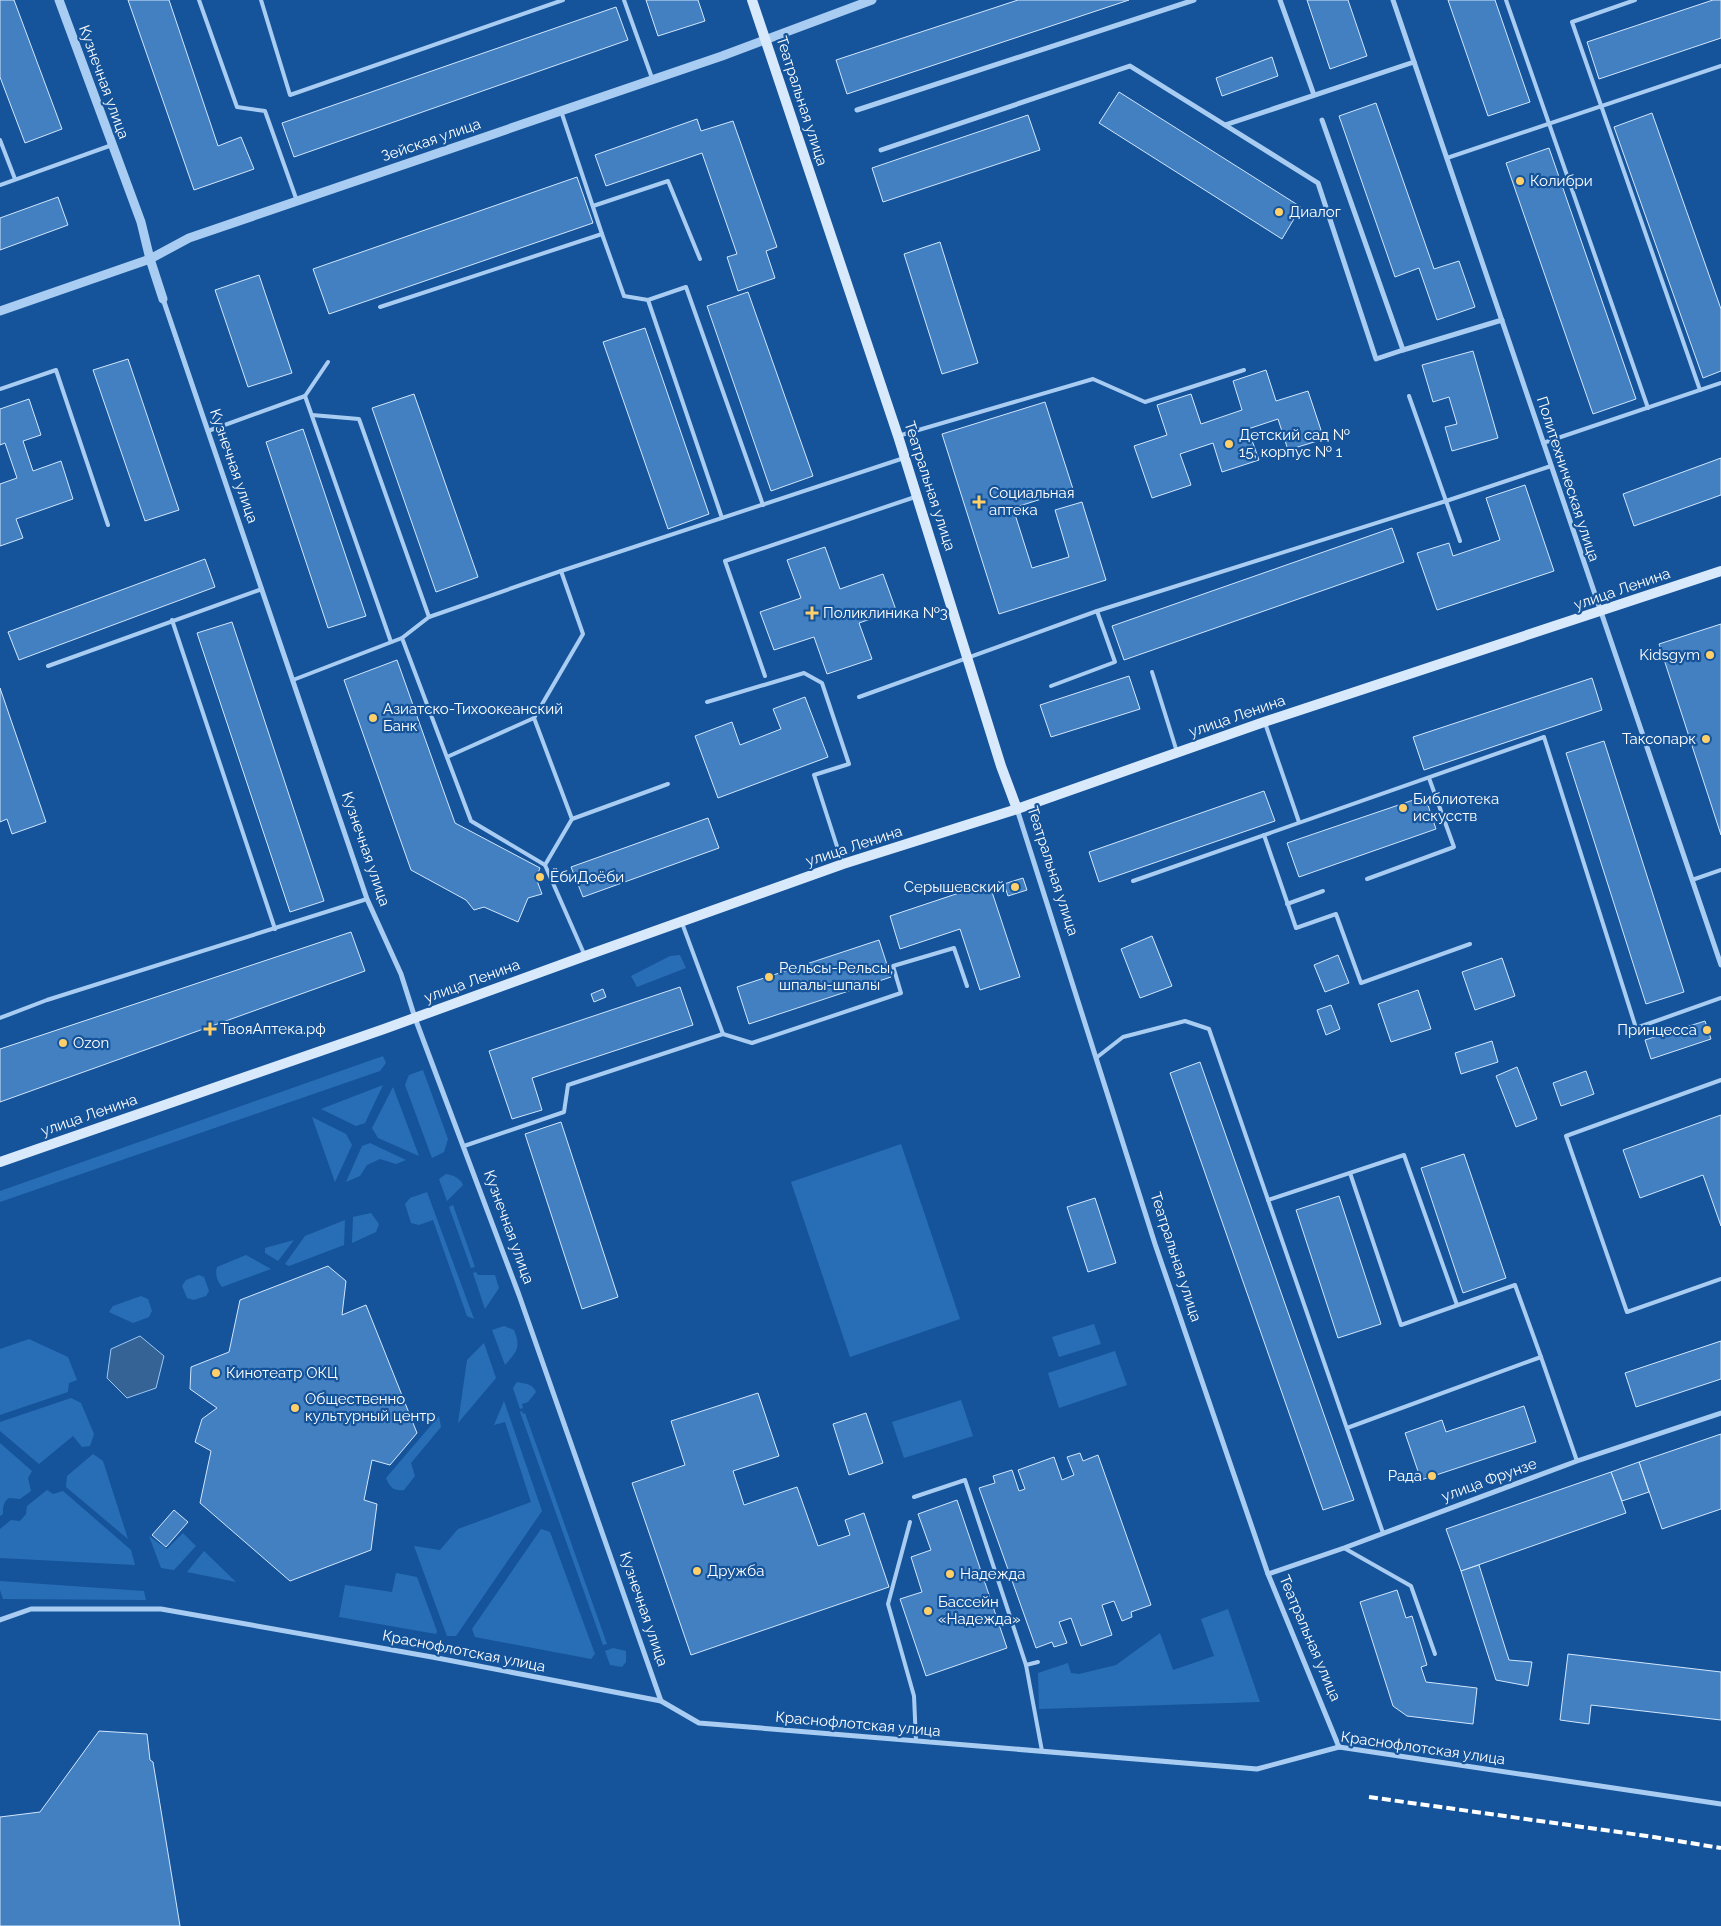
<svg xmlns="http://www.w3.org/2000/svg" width="1721" height="1926" font-family="Raleway,sans-serif">
<rect width="100%" height="100%" fill="#15549a"/>
<g fill="#286eb7">
<path d="M680,955L686,968L637,987L631,976L670,956Z"/>
<path d="M383,1056L386,1063L380,1071L0,1202V1191Z"/>
<path d="M423,1070L448,1139L444,1152L432,1158L405,1085L409,1075Z"/>
<path d="M383,1085L365,1123L356,1126L321,1109Z"/>
<path d="M393,1087L419,1156L378,1138L372,1128Z"/>
<path d="M312,1117L346,1134L352,1145L335,1182Z"/>
<path d="M370,1143L406,1160L396,1164L380,1159L367,1165L360,1176L346,1182L362,1146Z"/>
<path d="M901,1144L960,1319L850,1357L791,1182Z"/>
<path d="M446,1174C453,1175 460,1178 463,1185L447,1201L439,1179Z"/>
<path d="M427,1192L474,1319L467,1316L433,1220L419,1225L411,1223L405,1204L410,1198Z"/>
<path d="M453,1205L475,1267L471,1268L449,1207Z"/>
<path d="M371,1213L379,1224L376,1232L352,1243L353,1217Z"/>
<path d="M345,1220L344,1245L289,1266L285,1264L305,1236Z"/>
<path d="M294,1240L278,1261L265,1253V1248Z"/>
<path d="M246,1255L271,1269L222,1287C217,1281 215,1275 217,1267Z"/>
<path d="M476,1272L478,1275H495L499,1288L485,1309L473,1273Z"/>
<path d="M199,1275L204,1277L209,1291L206,1296L194,1300L187,1298L182,1286L186,1280Z"/>
<path d="M141,1296L148,1299L152,1311L149,1317L133,1323L109,1312L113,1306Z"/>
<path d="M1094,1324L1101,1344L1059,1357L1052,1337Z"/>
<path d="M504,1326L514,1330C521,1348 517,1351 505,1365L492,1330Z"/>
<path d="M29,1339L68,1357L77,1380L69,1383L68,1392L0,1415V1349Z"/>
<path d="M484,1343L496,1378L458,1423L467,1360Z"/>
<path d="M1115,1351L1127,1385L1059,1408L1048,1373Z"/>
<path d="M517,1382C526,1384 532,1383 536,1392L528,1402L522,1404L523,1408L520,1409L513,1388Z"/>
<path d="M71,1398L81,1403L94,1434L90,1446L82,1447L73,1436L39,1464L0,1431V1422Z"/>
<path d="M961,1400L973,1436L904,1458L892,1422Z"/>
<path d="M504,1401L542,1511L456,1636H447L414,1546L440,1550L458,1529L531,1502L505,1422L494,1425Z"/>
<path d="M522,1411L523,1414L525,1413L607,1644L603,1645L520,1412Z"/>
<path d="M439,1416L441,1427L411,1463L415,1476L404,1490C394,1491 390,1488 386,1478Z"/>
<path d="M0,1443L32,1471L28,1478L31,1491L20,1499L9,1498C3,1502 3,1507 3,1514L0,1516Z"/>
<path d="M93,1454L103,1461L128,1539L66,1487L67,1476Z"/>
<path d="M47,1490L53,1494L63,1491L131,1550L135,1565L0,1558V1529L11,1520L20,1521L26,1514L27,1506Z"/>
<path d="M541,1529L550,1532L595,1654L591,1659L475,1637L472,1629Z"/>
<path d="M183,1533L196,1546L174,1570L161,1568L149,1536L167,1549Z"/>
<path d="M204,1551L236,1582L187,1572Z"/>
<path d="M396,1573L417,1577L437,1631L436,1634L339,1617L345,1585L392,1592Z"/>
<path d="M0,1581L144,1591L146,1600L3,1599L0,1590Z"/>
<path d="M1228,1609L1260,1702L1039,1709L1038,1673L1068,1663L1071,1673L1079,1674L1116,1665L1160,1633L1173,1670L1214,1656L1201,1619Z"/>
<path d="M613,1648L626,1651V1662L622,1667L610,1665L605,1651Z"/>
</g>
<path fill="#366395" stroke="#9bc8f5" d="M140,1336L164,1356L156,1388L127,1398L107,1378L111,1349Z"/>
<g fill="#4280c2" stroke="#d1e6fd">
<path d="M0,0H14L62,129L25,143L0,77Z"/>
<path d="M128,0H169L218,146L241,137L254,169L194,190Z"/>
<path d="M646,0H698L705,21L658,36Z"/>
<path d="M1018,0H1129L847,94L836,60Z"/>
<path d="M1307,0H1348L1367,56L1330,69Z"/>
<path d="M1448,0H1495L1530,102L1488,116Z"/>
<path d="M1713,0H1721V38L1599,79L1587,42Z"/>
<path d="M616,7L628,40L294,157L282,123Z"/>
<path d="M1272,57L1278,76L1222,96L1216,78Z"/>
<path d="M1119,92L1301,207L1282,239L1099,123Z"/>
<path d="M1376,103L1434,269L1459,261L1475,307L1437,320L1419,268L1395,277L1339,116Z"/>
<path d="M1652,113L1721,309V371L1703,378L1614,127Z"/>
<path d="M1028,115L1040,150L883,202L872,168Z"/>
<path d="M697,119L701,131L733,121L777,247L766,251L775,278L738,291L727,257L737,254L702,153L606,186L595,155Z"/>
<path d="M1549,148L1636,399L1593,414L1506,163Z"/>
<path d="M577,177L593,223L329,314L313,269Z"/>
<path d="M58,197L68,225L0,250V218Z"/>
<path d="M940,242L978,363L942,374L904,254Z"/>
<path d="M259,275L292,373L248,387L215,290Z"/>
<path d="M748,292L813,476L771,491L707,306Z"/>
<path d="M645,328L709,514L668,529L603,342Z"/>
<path d="M1473,351L1498,438L1452,451L1445,427L1457,424L1449,397L1433,402L1422,365Z"/>
<path d="M128,359L179,510L145,521L93,370Z"/>
<path d="M1266,370L1276,401L1308,391L1324,439L1288,450L1278,419L1248,429L1259,460L1222,472L1213,443L1180,454L1191,485L1152,498L1134,446L1167,435L1157,405L1191,394L1201,424L1242,410L1233,381Z"/>
<path d="M414,394L478,577L436,592L372,408Z"/>
<path d="M29,399L41,435L23,441L33,471L61,461L73,499L16,519L23,538L0,546V484L17,478L5,443L0,445V409Z"/>
<path d="M1045,402L1073,489L1013,508L1032,568L1069,557L1055,510L1082,502L1106,580L999,614L942,434Z"/>
<path d="M303,429L366,616L328,628L266,442Z"/>
<path d="M1721,458V495L1634,526L1623,494Z"/>
<path d="M1525,485L1554,571L1437,610L1417,553L1449,543L1453,556L1500,540L1486,498Z"/>
<path d="M1392,528L1404,562L1124,660L1112,626Z"/>
<path d="M825,547L840,589L883,574L896,610L859,623L872,659L827,674L814,637L774,650L760,612L801,598L787,560Z"/>
<path d="M205,559L215,587L19,660L8,632Z"/>
<path d="M232,622L324,901L290,912L197,633Z"/>
<path d="M1721,624V835L1659,644Z"/>
<path d="M397,660L455,823L540,868L536,878L542,894L528,898L518,922L484,907L474,910L466,900L411,870L344,680Z"/>
<path d="M1129,676L1140,709L1051,737L1040,705Z"/>
<path d="M1592,678L1602,710L1424,770L1413,737Z"/>
<path d="M0,688L46,822L12,834L7,819L0,822Z"/>
<path d="M805,697L828,757L718,798L695,736L732,722L740,745L781,729L773,709Z"/>
<path d="M1604,741L1684,992L1646,1004L1566,753Z"/>
<path d="M1264,791L1275,821L1099,882L1089,852Z"/>
<path d="M1425,796L1436,829L1299,877L1287,843Z"/>
<path d="M708,818L719,848L583,897L571,867Z"/>
<path d="M1023,878L1027,890L1008,896L1004,884Z"/>
<path d="M989,883L1020,977L980,990L960,929L900,949L890,916Z"/>
<path d="M351,932L365,971L0,1102V1049Z"/>
<path d="M1152,936L1172,986L1140,998L1121,949Z"/>
<path d="M879,940L891,977L749,1024L737,987Z"/>
<path d="M1338,955L1349,983L1325,992L1314,965Z"/>
<path d="M1502,958L1515,996L1475,1010L1462,972Z"/>
<path d="M680,987L693,1025L532,1078L542,1110L512,1119L489,1051Z"/>
<path d="M603,989L606,997L594,1002L591,994Z"/>
<path d="M1418,990L1431,1029L1391,1042L1378,1004Z"/>
<path d="M1331,1005L1340,1029L1326,1035L1317,1010Z"/>
<path d="M1705,1021L1711,1039L1651,1059L1645,1040Z"/>
<path d="M1492,1041L1498,1062L1461,1074L1455,1053Z"/>
<path d="M1200,1062L1354,1500L1323,1510L1170,1073Z"/>
<path d="M1517,1067L1537,1119L1516,1127L1496,1076Z"/>
<path d="M1586,1071L1594,1094L1561,1106L1553,1083Z"/>
<path d="M1721,1115V1226L1703,1175L1640,1198L1623,1150Z"/>
<path d="M561,1122L618,1297L582,1309L525,1134Z"/>
<path d="M1464,1154L1506,1278L1463,1293L1421,1168Z"/>
<path d="M1339,1196L1381,1324L1338,1338L1296,1210Z"/>
<path d="M1095,1198L1116,1263L1088,1272L1067,1207Z"/>
<path d="M328,1266L346,1281L342,1315L366,1305L417,1433L390,1465L372,1460L364,1500L377,1504L371,1550L290,1581L200,1503L211,1451L195,1442L202,1419L217,1408L190,1389L191,1367L229,1352L240,1300Z"/>
<path d="M1721,1341V1379L1636,1407L1625,1373Z"/>
<path d="M758,1393L779,1456L733,1471L744,1505L797,1487L818,1546L850,1535L845,1520L864,1513L889,1587L691,1655L632,1483L685,1465L671,1421Z"/>
<path d="M1524,1406L1536,1442L1421,1480L1405,1433L1442,1420L1446,1432Z"/>
<path d="M866,1413L883,1463L849,1475L833,1424Z"/>
<path d="M1721,1434V1509L1662,1529L1639,1462Z"/>
<path d="M1080,1453L1083,1461L1098,1455L1151,1605L1131,1612L1132,1617L1122,1621L1114,1601L1102,1605L1112,1635L1081,1646L1071,1618L1059,1622L1067,1643L1054,1647L1052,1642L1036,1648L979,1488L995,1483L993,1476L1012,1470L1019,1491L1025,1489L1018,1470L1054,1457L1062,1480L1074,1475L1067,1457Z"/>
<path d="M1639,1462L1649,1492L1622,1501L1611,1472Z"/>
<path d="M1611,1472L1626,1513L1461,1571L1446,1529Z"/>
<path d="M957,1500L1007,1648L926,1676L900,1599L922,1592L911,1557L931,1550L918,1514Z"/>
<path d="M174,1510L188,1522L166,1547L152,1535Z"/>
<path d="M1479,1565L1509,1660L1532,1662L1528,1686L1496,1680L1461,1571Z"/>
<path d="M1397,1590L1406,1618L1412,1616L1427,1665L1421,1667L1426,1682L1477,1688L1473,1724L1407,1716L1393,1706L1360,1602Z"/>
<path d="M1568,1654L1721,1672V1720L1591,1705L1589,1724L1560,1720Z"/>
<path d="M99,1731L147,1734L150,1760L153,1762L180,1926H0V1817L40,1812Z"/>
</g>
<g fill="none" stroke-linecap="round" stroke-linejoin="round">
<g stroke="#a9cdf2" stroke-width="4">
<path d="M199,0L237,107L265,111L297,201"/>
<path d="M261,0L290,95L563,0"/>
<path d="M624,0L652,78"/>
<path d="M1506,0L1648,408"/>
<path d="M1635,0L1572,22L1700,390"/>
<path d="M0,140L15,179"/>
<path d="M1447,158L1721,66"/>
<path d="M0,185L112,145"/>
<path d="M593,206L668,181L700,259"/>
<path d="M602,234L624,296L648,300L722,518"/>
<path d="M648,300L686,287L763,505"/>
<path d="M380,307L602,234L561,111"/>
<path d="M0,389L56,370L108,525"/>
<path d="M305,396L391,642"/>
<path d="M1409,396L1446,501L1551,466"/>
<path d="M312,415L359,419L429,617"/>
<path d="M208,431L305,396L328,362"/>
<path d="M898,436L1093,379L1145,402L1244,370"/>
<path d="M1543,443L1721,383"/>
<path d="M172,620L275,929"/>
<path d="M402,638L429,617L561,571"/>
<path d="M48,666L262,589"/>
<path d="M1152,672L1177,752"/>
<path d="M765,676L725,561L915,497"/>
<path d="M293,680L402,638L471,821L545,865L585,956"/>
<path d="M1051,686L1115,662L1097,611"/>
<path d="M859,697L1097,611L1446,501L1460,541"/>
<path d="M707,702L804,673L822,683L849,764L814,775L842,862"/>
<path d="M534,718L583,634L561,571L904,458"/>
<path d="M1265,723L1299,822"/>
<path d="M447,757L534,718L572,819"/>
<path d="M1264,835L1296,928L1336,914L1361,983L1470,944"/>
<path d="M545,865L572,819L668,784"/>
<path d="M1367,879L1454,847L1429,778"/>
<path d="M1692,880L1721,870"/>
<path d="M1133,881L1544,737L1636,1028L1721,998"/>
<path d="M1287,904L1323,891"/>
<path d="M682,923L723,1034"/>
<path d="M0,1018L47,1000L367,899"/>
<path d="M1096,1058L1123,1037L1185,1021L1209,1029L1383,1533"/>
<path d="M1721,1080L1566,1136L1627,1312L1721,1279"/>
<path d="M464,1146L564,1112L568,1085L723,1034L752,1043L901,993L893,966L954,948L967,986"/>
<path d="M1350,1173L1401,1325L1515,1285L1541,1357"/>
<path d="M1268,1200L1404,1155L1457,1305"/>
<path d="M1347,1428L1541,1357L1577,1461"/>
<path d="M914,1497L965,1480L1026,1665"/>
<path d="M910,1522L888,1604L914,1696L916,1741"/>
<path d="M1344,1548L1411,1586L1435,1654"/>
<path d="M1038,1662L1026,1665L1042,1751"/>
</g>
<g stroke="#a9cdf2" stroke-width="5">
<path d="M1280,0L1314,95"/>
<path d="M1393,0L1721,965"/>
<path d="M857,110L1194,0"/>
<path d="M1322,120L1403,350L1502,320"/>
<path d="M1225,125L1318,183L1376,359L1403,350"/>
<path d="M881,150L1130,66L1225,125L1414,62"/>
<path d="M163,299L367,899L401,974L415,1018L519,1295L661,1701"/>
<path d="M1017,809L1155,1244L1268,1574L1339,1747"/>
<path d="M1268,1574L1344,1548L1577,1461L1721,1413"/>
<path d="M0,1620L31,1609H161L432,1657L661,1701L699,1723L1257,1769L1339,1747L1721,1804"/>
</g>
<g stroke="#a9cdf2" stroke-width="9">
<path d="M59,0L141,222L150,259L163,299"/>
<path d="M0,311L150,259L189,238L722,56L872,0"/>
</g>
<g stroke="#d8e9fc" stroke-width="10">
<path d="M752,0L898,436L1001,766L1017,809"/>
<path d="M0,1162L384,1029L585,956L843,864L1017,809L1264,722L1721,571"/>
</g>
<path stroke="#fff" stroke-width="4" stroke-dasharray="9 4" stroke-linecap="butt" d="M1369,1797L1647,1836L1721,1848"/>
</g>
<g fill="#ffcf6a" stroke="#15549a" stroke-width="2">
<circle cx="1520" cy="181" r="5"/>
<circle cx="1279" cy="212" r="5"/>
<circle cx="1229" cy="444" r="5"/>
<path d="M976.5 494.5h5v5h5v5h-5v5h-5v-5h-5v-5h5z"/>
<path d="M809.5 605.5h5v5h5v5h-5v5h-5v-5h-5v-5h5z"/>
<circle cx="1710" cy="655" r="5"/>
<circle cx="373" cy="718" r="5"/>
<circle cx="1706" cy="739" r="5"/>
<circle cx="1403" cy="808" r="5"/>
<circle cx="540" cy="877" r="5"/>
<circle cx="1015" cy="887" r="5"/>
<circle cx="769" cy="977" r="5"/>
<path d="M207.5 1021.5h5v5h5v5h-5v5h-5v-5h-5v-5h5z"/>
<circle cx="1707" cy="1030" r="5"/>
<circle cx="63" cy="1043" r="5"/>
<circle cx="216" cy="1373" r="5"/>
<circle cx="295" cy="1408" r="5"/>
<circle cx="1432" cy="1476" r="5"/>
<circle cx="697" cy="1571" r="5"/>
<circle cx="950" cy="1574" r="5"/>
<circle cx="928" cy="1611" r="5"/>
</g>
<g text-anchor="middle" stroke-width="4.5" stroke-linejoin="round" paint-order="stroke">
<g font-size="15" fill="#fff" stroke="#15549a">
<text transform="translate(104 82) rotate(70)" y="5">Кузнечная улица</text>
<text transform="translate(802 101) rotate(72)" y="5">Театральная улица</text>
<text transform="translate(431 140) rotate(-19)" y="5">Зейская улица</text>
<text transform="translate(234 466) rotate(71)" y="5">Кузнечная улица</text>
<text transform="translate(1568 479) rotate(72)" y="5">Политехническая улица</text>
<text transform="translate(930 486) rotate(72)" y="5">Театральная улица</text>
<text transform="translate(1622 589) rotate(-19)" y="5">улица Ленина</text>
<text transform="translate(1237 716) rotate(-19)" y="5">улица Ленина</text>
<text transform="translate(854 846) rotate(-18)" y="5">улица Ленина</text>
<text transform="translate(366 849) rotate(71)" y="5">Кузнечная улица</text>
<text transform="translate(1053 871) rotate(72)" y="5">Театральная улица</text>
<text transform="translate(472 981) rotate(-20)" y="5">улица Ленина</text>
<text transform="translate(89 1115) rotate(-19)" y="5">улица Ленина</text>
<text transform="translate(509 1227) rotate(70)" y="5">Кузнечная улица</text>
<text transform="translate(1176 1257) rotate(72)" y="5">Театральная улица</text>
<text transform="translate(1489 1480) rotate(-20)" y="5">улица Фрунзе</text>
<text transform="translate(644 1609) rotate(71)" y="5">Кузнечная улица</text>
<text transform="translate(1310 1638) rotate(67)" y="5">Театральная улица</text>
<text transform="translate(464 1651) rotate(11)" y="5">Краснофлотская улица</text>
<text transform="translate(858 1724) rotate(5)" y="5">Краснофлотская улица</text>
<text transform="translate(1423 1748) rotate(8)" y="5">Краснофлотская улица</text>
</g>
<g font-size="15" fill="#fff" stroke="#15549a" text-anchor="start">
<text x="1530" y="186">Колибри</text>
<text x="1289" y="217">Диалог</text>
<text x="1239" y="440">Детский сад №<tspan x="1239" dy="17">15, корпус № 1</tspan></text>
<text x="989" y="498">Социальная<tspan x="989" dy="17">аптека</tspan></text>
<text x="823" y="618">Поликлиника №3</text>
<text x="1700" y="660" text-anchor="end">Kidsgym</text>
<text x="383" y="714">Азиатско-Тихоокеанский<tspan x="383" dy="17">Банк</tspan></text>
<text x="1696" y="744" text-anchor="end">Таксопарк</text>
<text x="1413" y="804">Библиотека<tspan x="1413" dy="17">искусств</tspan></text>
<text x="550" y="882">ЁбиДоёби</text>
<text x="1005" y="892" text-anchor="end">Серышевский</text>
<text x="779" y="973">Рельсы-Рельсы,<tspan x="779" dy="17">шпалы-шпалы</tspan></text>
<text x="220" y="1034">ТвояАптека.рф</text>
<text x="1697" y="1035" text-anchor="end">Принцесса</text>
<text x="73" y="1048">Ozon</text>
<text x="226" y="1378">Кинотеатр ОКЦ</text>
<text x="305" y="1404">Общественно<tspan x="305" dy="17">культурный центр</tspan></text>
<text x="1422" y="1481" text-anchor="end">Рада</text>
<text x="707" y="1576">Дружба</text>
<text x="960" y="1579">Надежда</text>
<text x="938" y="1607">Бассейн<tspan x="938" dy="17">«Надежда»</tspan></text>
</g>
</g>
</svg>
